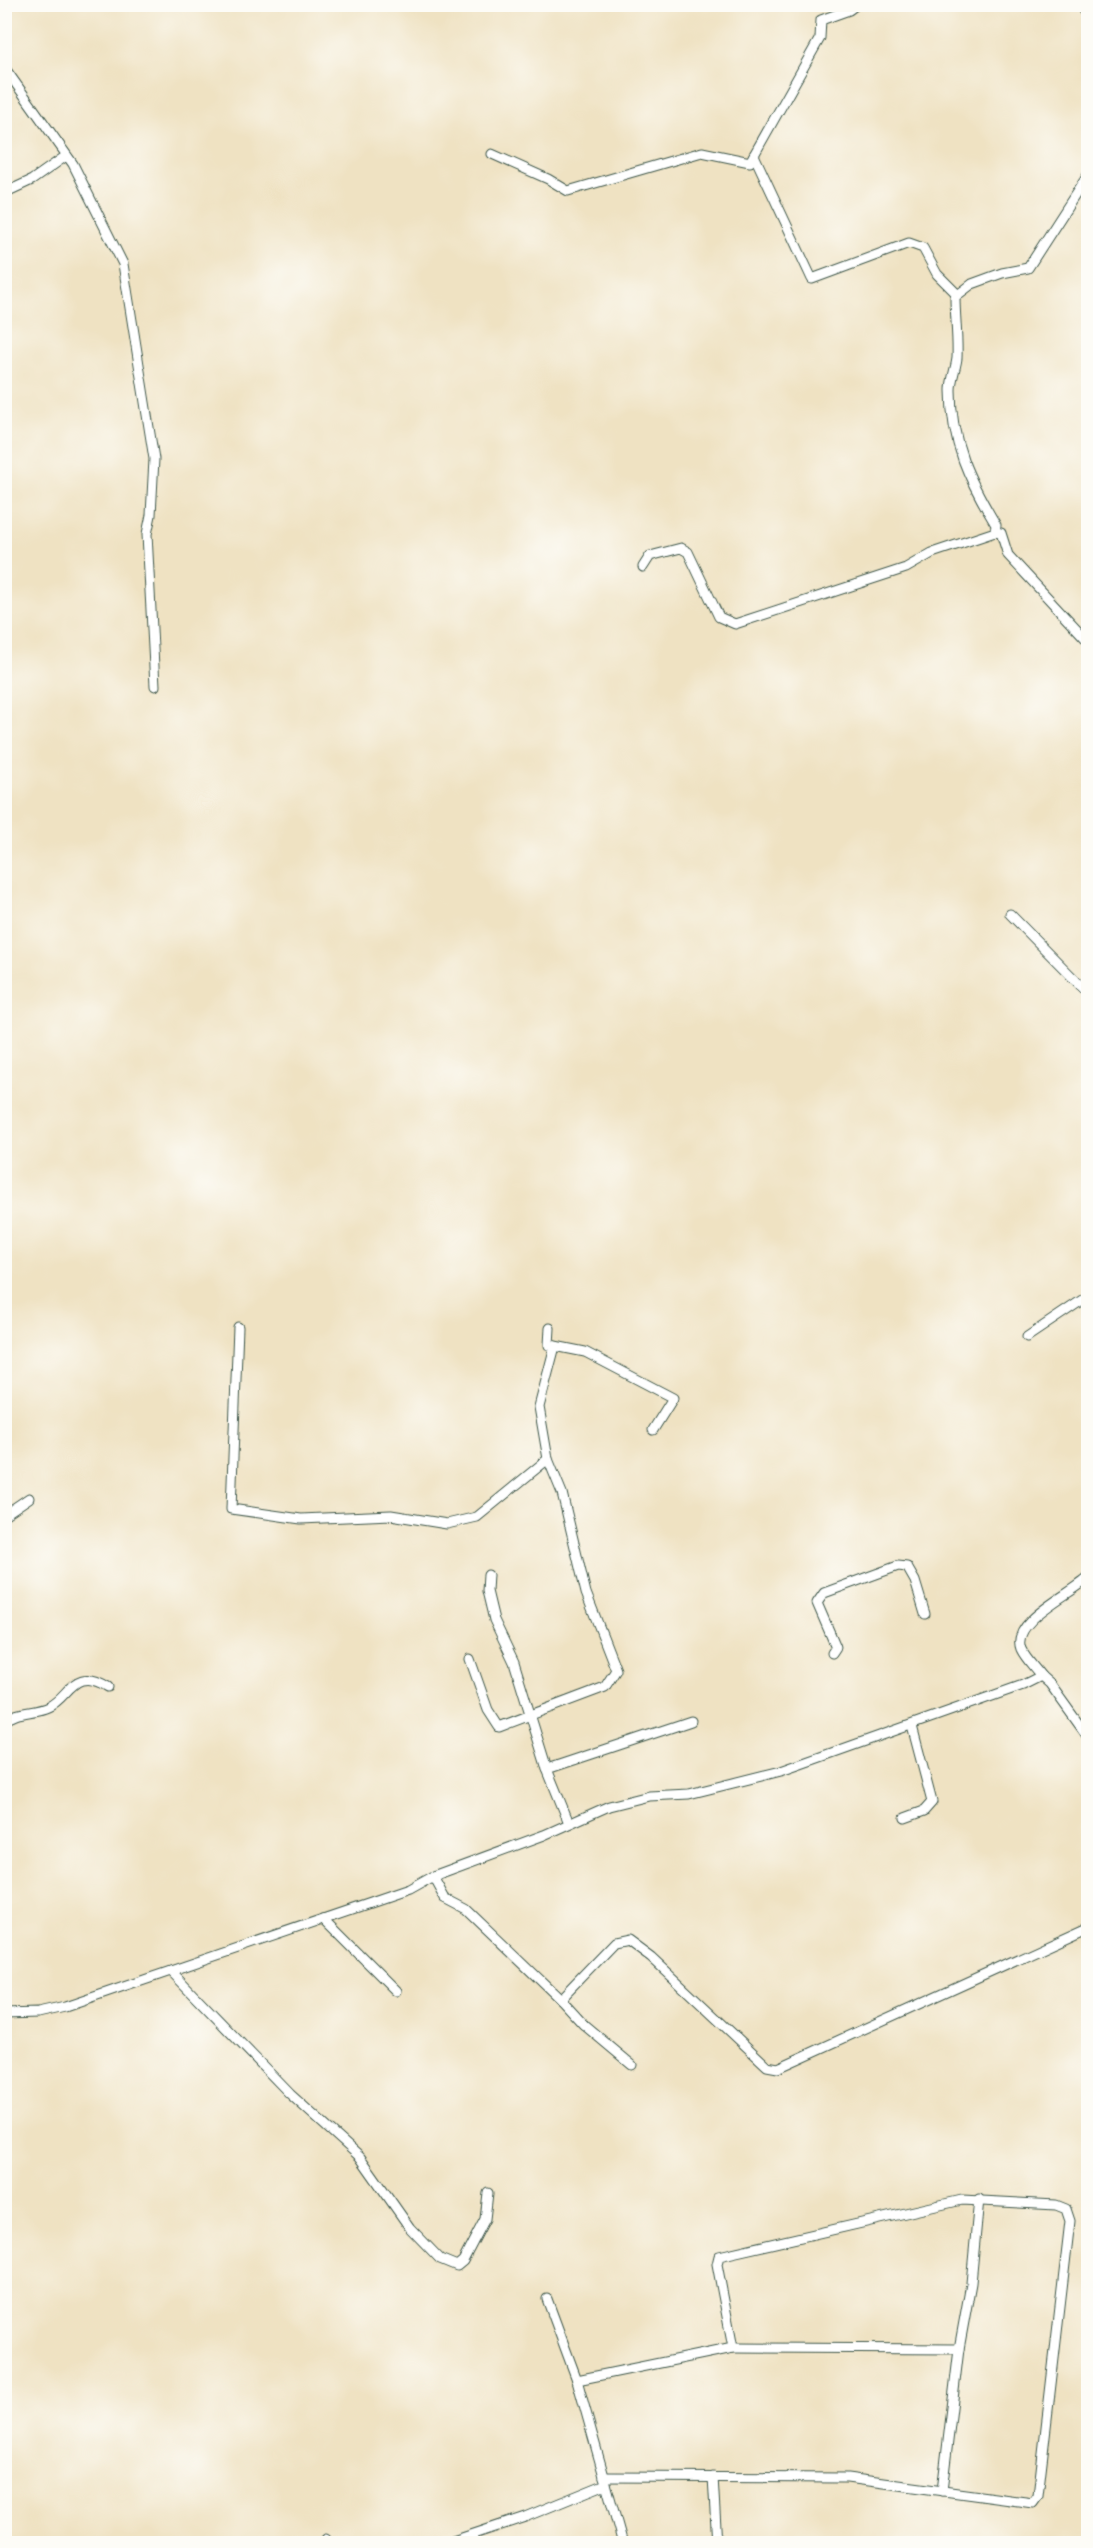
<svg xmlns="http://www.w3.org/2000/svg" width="1093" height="2548" font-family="Cardo,serif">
<rect width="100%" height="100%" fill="#fdfcf7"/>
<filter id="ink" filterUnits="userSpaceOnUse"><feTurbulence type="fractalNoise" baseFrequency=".0167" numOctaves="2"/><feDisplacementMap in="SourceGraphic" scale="12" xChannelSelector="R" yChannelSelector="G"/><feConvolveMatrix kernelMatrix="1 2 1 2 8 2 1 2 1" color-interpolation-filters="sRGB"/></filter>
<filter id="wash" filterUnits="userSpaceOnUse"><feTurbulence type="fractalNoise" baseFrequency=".008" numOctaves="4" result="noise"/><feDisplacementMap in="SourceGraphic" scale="24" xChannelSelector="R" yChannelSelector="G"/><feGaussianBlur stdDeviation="1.35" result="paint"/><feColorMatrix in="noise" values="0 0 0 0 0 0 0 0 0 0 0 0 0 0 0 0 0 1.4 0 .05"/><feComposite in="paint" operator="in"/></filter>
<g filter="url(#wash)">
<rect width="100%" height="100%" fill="#efe2c2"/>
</g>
<g filter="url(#ink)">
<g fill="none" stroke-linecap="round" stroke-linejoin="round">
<g stroke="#3e5649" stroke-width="11">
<g id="street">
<path d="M1079,4L1088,17"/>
<path d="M4,67L73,164L123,264L154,459L151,515L147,534L155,686"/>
<path d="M492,154L548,179L568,191L702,152L750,162L820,38L821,20L849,10L857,4"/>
<path d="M754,155L812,279L909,243L923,248L937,274L957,294"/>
<path d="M1088,175L1028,268L1002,273L972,284L955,297C955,317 958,338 957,358C956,368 951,379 951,390C951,443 969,480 996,525L995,532L1001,533L1008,555L1088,641"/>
<path d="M4,193L32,180L66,156"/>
<path d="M643,567L650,556L681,548L688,552L719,617L735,624L906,568L932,553L995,532"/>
<path d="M1010,914L1088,993"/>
<path d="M238,1327L231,1509L301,1519L391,1515L447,1524L477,1517L548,1459"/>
<path d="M1027,1337L1088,1296"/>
<path d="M555,1346L585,1352L673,1398L653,1430"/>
<path d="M4,1515L29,1498"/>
<path d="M488,1575L487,1591L494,1620L514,1662L547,1769L569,1823"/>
<path d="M832,1653L836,1647L817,1603L824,1593L898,1566L907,1567L915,1581L925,1614"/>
<path d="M470,1659L488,1710L499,1727L605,1687L616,1670L586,1593L562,1493L548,1459L539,1407L555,1346L549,1345L550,1328"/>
<path d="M1041,1676L1050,1684L1088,1737"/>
<path d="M4,1722C17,1710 33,1714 48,1707C70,1697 73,1665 108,1687"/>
<path d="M547,1769L691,1721"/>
<path d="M905,1818L924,1811L932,1802L912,1726"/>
<path d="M324,1919L396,1991"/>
<path d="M171,1971L290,2094L360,2157L410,2228L440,2259L457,2266L463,2261L485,2219L488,2193"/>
<path d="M560,1999L466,1909L445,1898L433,1876L544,1835L609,1806L649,1796L689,1794L781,1771L1023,1685L1041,1676C1035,1668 1025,1658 1021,1649C1010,1621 1072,1594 1088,1578"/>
<path d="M4,2014L38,2013L65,2007L408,1890L433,1876"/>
<path d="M632,2065L583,2024L560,1999L614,1943L628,1940L651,1957L767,2066L778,2068L1088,1927"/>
<path d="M547,2299L577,2380L623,2544"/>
<path d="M733,2348L959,2349"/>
<path d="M577,2380L733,2348L717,2264L719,2256L962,2200L1056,2205L1066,2209L1070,2221L1038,2496L1033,2503L847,2478L604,2477"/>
<path d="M713,2477L717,2544"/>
<path d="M942,2491L959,2349L971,2283L979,2199"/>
<path d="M326,2539L329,2544"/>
<path d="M444,2544L525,2517L606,2484"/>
</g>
</g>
<use href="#street" stroke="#fff" stroke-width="9"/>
</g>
</g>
<rect width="1093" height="2548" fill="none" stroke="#fdfcf7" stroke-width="24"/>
</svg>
